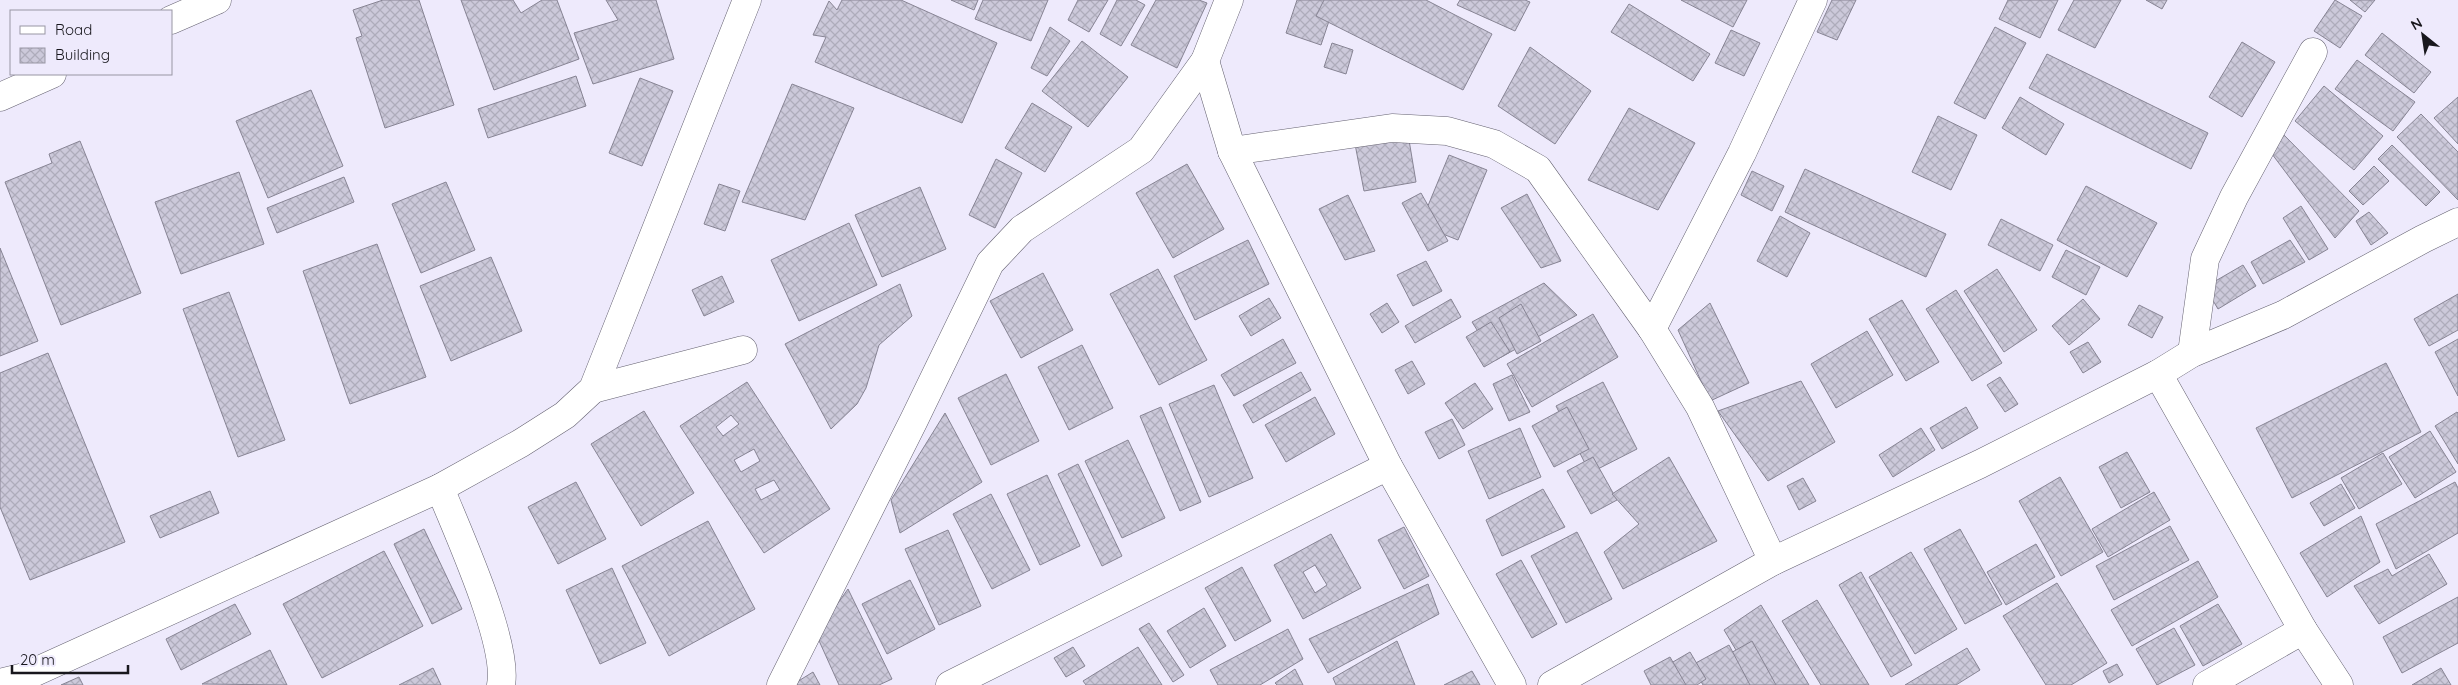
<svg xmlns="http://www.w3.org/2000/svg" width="2458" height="685" font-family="Quicksand,sans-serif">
<defs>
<pattern id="building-cross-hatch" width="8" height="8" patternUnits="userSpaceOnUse" patternTransform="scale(1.25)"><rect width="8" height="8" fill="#ccc9da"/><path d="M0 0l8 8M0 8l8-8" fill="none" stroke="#aeacbb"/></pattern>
</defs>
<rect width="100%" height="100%" fill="#eeeafc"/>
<g fill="url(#building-cross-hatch)" stroke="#878494" fill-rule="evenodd">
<path d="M383,0H419L454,105L385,128L356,38L362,36L353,10Z"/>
<path d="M461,0H513L521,13L542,0H557L579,59L494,90Z"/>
<path d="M606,0H656L674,59L593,84L574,33L618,20Z"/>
<path d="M842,0H901L997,43L962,123L815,62L826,37L813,35L829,1L837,10Z"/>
<path d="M951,0H978L974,10Z"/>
<path d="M983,0H1048L1031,41L975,19Z"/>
<path d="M1078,0H1108L1089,32L1068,20Z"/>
<path d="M1117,0H1136L1145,5L1121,46L1100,34Z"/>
<path d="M1156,0H1199L1207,3L1177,68L1131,45Z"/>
<path d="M1297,0H1336L1321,45L1286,33Z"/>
<path d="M1324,0H1426L1492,34L1463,90L1316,16Z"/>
<path d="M1460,0H1525L1530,2L1515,31L1457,5Z"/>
<path d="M1681,0H1747L1733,27Z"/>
<path d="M1832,0H1856L1837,40L1817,32Z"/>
<path d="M2008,0H2058L2040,38L1999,19Z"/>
<path d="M2074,0H2121L2095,48L2058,30Z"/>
<path d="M2146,0H2167L2162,9Z"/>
<path d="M2335,0L2362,16L2340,48L2314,31Z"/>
<path d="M2350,0H2375L2365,12Z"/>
<path d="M1629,4L1710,54L1693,81L1611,32Z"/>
<path d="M1050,27L1070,41L1047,76L1031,68Z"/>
<path d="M1995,27L2026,43L1985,119L1954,103Z"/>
<path d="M1731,30L1760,43L1744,76L1715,63Z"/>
<path d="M2382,33L2431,72L2414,93L2365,55Z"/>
<path d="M1082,41L1128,77L1088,127L1042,91Z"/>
<path d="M2242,42L2275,62L2242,117L2209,97Z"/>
<path d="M1332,43L1353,50L1346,74L1324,67Z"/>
<path d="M1530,47L1591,91L1555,144L1498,106Z"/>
<path d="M2047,54L2208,133L2191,169L2029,88Z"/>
<path d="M2357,60L2415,102L2393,131L2335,89Z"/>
<path d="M576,76L586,106L488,138L478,109Z"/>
<path d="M640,78L673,91L642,166L609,153Z"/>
<path d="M792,84L854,108L805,220L742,202Z"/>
<path d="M2324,86L2383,136L2354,170L2295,121Z"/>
<path d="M311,90L343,166L268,198L236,121Z"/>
<path d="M2020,97L2064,124L2046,155L2002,128Z"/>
<path d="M2458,97V144L2434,118Z"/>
<path d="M1032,103L1072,127L1045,172L1005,148Z"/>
<path d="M1629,108L1695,143L1658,210L1588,180Z"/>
<path d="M2421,114L2458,152V200L2397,137Z"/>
<path d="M1938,116L1977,135L1951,190L1912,172Z"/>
<path d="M2280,131L2359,211L2335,238L2266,146Z"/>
<path d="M1408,134L1416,182L1364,191L1355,144Z"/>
<path d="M80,141L141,293L61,325L5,182L52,163L49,154Z"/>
<path d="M2392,145L2440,192L2426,206L2378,159Z"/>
<path d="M1449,155L1487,170L1458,240L1420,225Z"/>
<path d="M996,159L1022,173L995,228L969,215Z"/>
<path d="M1187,164L1224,229L1173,258L1136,193Z"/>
<path d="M2374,166L2389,181L2363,205L2349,191Z"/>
<path d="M1805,169L1946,234L1926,277L1785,212Z"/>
<path d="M1752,171L1784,186L1772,211L1741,195Z"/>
<path d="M239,172L264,244L181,274L155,202Z"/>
<path d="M344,177L354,202L277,233L267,208Z"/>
<path d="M446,182L475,250L421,273L392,204Z"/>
<path d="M719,184L740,191L725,231L704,224Z"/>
<path d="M2086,186L2157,223L2127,277L2057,240Z"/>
<path d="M920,187L946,249L882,277L855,215Z"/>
<path d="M1421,193L1448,241L1428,251L1402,203Z"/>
<path d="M1527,194L1561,261L1541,268L1501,208Z"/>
<path d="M1348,195L1375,251L1345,260L1319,209Z"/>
<path d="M2301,206L2328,249L2309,260L2283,218Z"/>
<path d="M2369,212L2388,233L2371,245L2356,221Z"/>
<path d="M1780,216L1810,233L1787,277L1757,261Z"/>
<path d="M2001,219L2053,245L2040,271L1988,245Z"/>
<path d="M849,223L877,285L799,321L771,260Z"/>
<path d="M1248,240L1269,284L1195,320L1174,276Z"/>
<path d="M2290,240L2305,262L2263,284L2251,262Z"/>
<path d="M377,244L426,377L350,404L303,271Z"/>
<path d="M0,248L38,341L0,356Z"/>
<path d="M2066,250L2100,267L2086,295L2052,277Z"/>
<path d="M491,257L522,331L451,361L420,286Z"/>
<path d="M1426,261L1442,291L1413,306L1397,275Z"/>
<path d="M2243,265L2256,286L2218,309L2205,287Z"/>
<path d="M1158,269L1207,360L1159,385L1110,294Z"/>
<path d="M1997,269L2037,330L2004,352L1964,291Z"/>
<path d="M1043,273L1073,330L1021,358L990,301Z"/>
<path d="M722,276L734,302L704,316L692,290Z"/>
<path d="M1544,283L1577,315L1496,360L1472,322Z"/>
<path d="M900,284L912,316L879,345L866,388L857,404L831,429L785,344Z"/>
<path d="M1956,290L2002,363L1972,381L1926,309Z"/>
<path d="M229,292L285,440L238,457L183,309Z"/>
<path d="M2458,294V330L2429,346L2414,319Z"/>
<path d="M1269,298L1281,318L1251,336L1239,316Z"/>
<path d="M1451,299L1461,317L1415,343L1405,326Z"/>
<path d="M2083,299L2100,319L2069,345L2052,326Z"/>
<path d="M1902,300L1939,362L1906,381L1869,319Z"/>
<path d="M1387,303L1399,322L1382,333L1370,314Z"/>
<path d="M1710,303L1749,383L1710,401L1678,330Z"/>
<path d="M1521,304L1541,341L1517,354L1499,318Z"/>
<path d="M2139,305L2163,317L2152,338L2128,325Z"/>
<path d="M1593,314L1618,357L1532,407L1507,364Z"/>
<path d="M1491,322L1510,352L1484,367L1466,337Z"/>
<path d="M1867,331L1893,375L1836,408L1811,364Z"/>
<path d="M1283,339L1296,363L1234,396L1221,375Z"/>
<path d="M2458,339V396L2435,352Z"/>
<path d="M2088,342L2101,362L2083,373L2070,352Z"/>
<path d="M1082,345L1113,408L1069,430L1038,367Z"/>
<path d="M48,353L125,542L30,580L0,507V373Z"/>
<path d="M1412,361L1425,384L1408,394L1395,370Z"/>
<path d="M2386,363L2421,432L2292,498L2256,428Z"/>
<path d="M1301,372L1311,390L1253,423L1243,405Z"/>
<path d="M1006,374L1039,441L991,465L958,398Z"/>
<path d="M1512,375L1530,412L1509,421L1493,384Z"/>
<path d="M2000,377L2018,404L2005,412L1987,385Z"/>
<path d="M1801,381L1835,442L1768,481L1718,411Z"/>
<path d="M747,382L830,509L764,553L680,426ZM731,415L739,424L723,436L716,427ZM754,449L760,461L741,472L734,460ZM774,480L780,490L761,500L755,489Z"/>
<path d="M1603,382L1637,449L1590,473L1556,406Z"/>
<path d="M1475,383L1493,409L1463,429L1445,403Z"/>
<path d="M1214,385L1253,478L1209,497L1169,404Z"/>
<path d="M1315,397L1335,434L1286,462L1265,425Z"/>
<path d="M1161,407L1201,502L1180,511L1140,416Z"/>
<path d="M1567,407L1589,449L1554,467L1532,426Z"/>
<path d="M1966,407L1978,428L1942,449L1930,428Z"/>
<path d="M644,411L694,493L641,526L591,444Z"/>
<path d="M2457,412L2458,413V464L2435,426Z"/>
<path d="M945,413L982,482L900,533L891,500Z"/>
<path d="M1452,419L1465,445L1439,459L1425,432Z"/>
<path d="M1520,428L1541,477L1489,499L1468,451Z"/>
<path d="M1921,428L1935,450L1893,477L1879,455Z"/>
<path d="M2430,431L2456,472L2415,498L2389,457Z"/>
<path d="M1128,440L1165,518L1122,538L1085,461Z"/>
<path d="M2127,452L2150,492L2121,508L2099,467Z"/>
<path d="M2383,453L2402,484L2359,509L2341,478Z"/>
<path d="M1593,457L1617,500L1591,514L1567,471Z"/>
<path d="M1669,457L1717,541L1623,589L1604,552L1639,524L1612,494Z"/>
<path d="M1078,464L1122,556L1102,566L1058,474Z"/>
<path d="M1047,475L1080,546L1040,565L1007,494Z"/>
<path d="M2060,477L2103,552L2061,576L2019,501Z"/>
<path d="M1803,478L1816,501L1799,510L1787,486Z"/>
<path d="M576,482L606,539L558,564L528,507Z"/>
<path d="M2455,482L2458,488V533L2396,569L2376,524Z"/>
<path d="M2341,484L2355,508L2324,526L2310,503Z"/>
<path d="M1543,489L1565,527L1502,556L1486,520Z"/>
<path d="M210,491L219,513L160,538L150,516Z"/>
<path d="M2154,492L2170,520L2108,557L2092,529Z"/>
<path d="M991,494L1030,570L992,589L953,514Z"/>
<path d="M2361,516L2380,562L2327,597L2300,553Z"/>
<path d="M708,521L755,609L669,656L622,566Z"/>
<path d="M2170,526L2189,560L2114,600L2096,566Z"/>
<path d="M1404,527L1429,576L1404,589L1378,540Z"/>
<path d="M424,529L462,609L432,624L394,544Z"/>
<path d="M1960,529L2002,604L1965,624L1924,549Z"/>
<path d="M948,530L981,606L939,625L905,549Z"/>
<path d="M1577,532L1612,599L1566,623L1531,556Z"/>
<path d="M1331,534L1361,588L1303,619L1274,565ZM1315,565L1327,585L1315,593L1303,572Z"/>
<path d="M2036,544L2055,577L2006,605L1987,572Z"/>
<path d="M384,551L423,626L322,678L283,604Z"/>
<path d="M1911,552L1957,629L1915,654L1869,577Z"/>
<path d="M2429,554L2447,584L2379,624L2354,586L2388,569L2392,576Z"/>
<path d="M1521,560L1557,624L1532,638L1496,574Z"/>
<path d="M2198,561L2218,597L2132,646L2111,610Z"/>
<path d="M1242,567L1271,621L1235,641L1205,588Z"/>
<path d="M612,568L646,643L600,664L566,590Z"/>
<path d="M1861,572L1912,665L1891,677L1839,585Z"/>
<path d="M910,580L935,629L887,654L862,604Z"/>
<path d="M2057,583L2107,663L2071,685H2046L2003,616Z"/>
<path d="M1428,584L1439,614L1328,673L1309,639Z"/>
<path d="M848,589L892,679L879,685H839L816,634Z"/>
<path d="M2458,597V643L2402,673L2383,637Z"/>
<path d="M1817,600L1869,685H1821L1782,621Z"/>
<path d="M235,604L251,634L181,670L166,639Z"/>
<path d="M2218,604L2242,644L2203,666L2180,626Z"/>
<path d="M1761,605L1809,685H1757L1724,630Z"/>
<path d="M1204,608L1226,646L1190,668L1167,631Z"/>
<path d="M1149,623L1184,675L1173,682L1139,629Z"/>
<path d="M2174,628L2195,665L2157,685L2136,649Z"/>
<path d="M1288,629L1303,659L1260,685H1218L1210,670Z"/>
<path d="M1397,641L1415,685H1336L1333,678Z"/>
<path d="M1752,641L1776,685H1725L1713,663Z"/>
<path d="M1729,645L1750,685H1703L1692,665Z"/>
<path d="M1073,647L1085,666L1066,677L1054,658Z"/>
<path d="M1138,647L1162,685H1086L1083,681Z"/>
<path d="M1967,648L1980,670L1956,685H1905Z"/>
<path d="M270,650L287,685L202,684Z"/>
<path d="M1690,652L1706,679L1697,685H1671L1661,669Z"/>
<path d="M1670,657L1686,685H1651L1644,671Z"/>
<path d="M2117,664L2123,675L2109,683L2103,671Z"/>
<path d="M433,668L441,685H399Z"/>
<path d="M2441,668L2451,685H2412Z"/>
<path d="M1295,669L1303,685H1277L1275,683Z"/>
<path d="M1472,671L1480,685H1444Z"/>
<path d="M813,672L820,685H792Z"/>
<path d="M79,677L83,685H61Z"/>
</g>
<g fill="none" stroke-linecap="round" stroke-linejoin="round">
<g stroke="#646170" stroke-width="29">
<g id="minor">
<path d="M171,20L217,0"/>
<path d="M1205,61L1232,151L1388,466L1512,685"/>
<path d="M0,97L52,74"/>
<path d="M1232,151L1392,128L1447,131L1494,144L1538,169L1652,329L1700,407L1773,561"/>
<path d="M1652,329L1742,153L1813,0"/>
<path d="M2192,353L2205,259L2234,197L2313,52"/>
<path d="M2158,374L2303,630L2339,685"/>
<path d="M593,389L743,350"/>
<path d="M440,488C457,531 509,643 501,685"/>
<path d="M0,683L24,677L440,488L521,443L565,415L593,389L747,0"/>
<path d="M781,685L914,420L990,263L1022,229L1141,150L1205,61L1229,0"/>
<path d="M950,685L1388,466"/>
<path d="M1552,685L1773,561L1980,464L2158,374L2192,353L2283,315L2423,239L2458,222"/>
<path d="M2207,685L2303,630"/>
</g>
</g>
<use href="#minor" stroke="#fff" stroke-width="28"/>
</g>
<rect x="10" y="10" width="162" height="65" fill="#eeeafc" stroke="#9896a3"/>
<rect x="20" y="26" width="25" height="8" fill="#ffffff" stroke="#9896a3"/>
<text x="55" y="35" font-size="15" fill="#18171d">Road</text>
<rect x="20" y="48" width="25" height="15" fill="url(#building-cross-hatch)" stroke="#9896a3"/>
<text x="55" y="60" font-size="15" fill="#18171d">Building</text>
<g transform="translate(2423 35) rotate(330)" stroke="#eeeafc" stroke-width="4" paint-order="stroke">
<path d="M0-4L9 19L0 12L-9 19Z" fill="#18171d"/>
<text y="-8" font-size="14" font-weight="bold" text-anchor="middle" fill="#18171d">N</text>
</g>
<path d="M12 665v8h116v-8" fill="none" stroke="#18171d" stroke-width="2.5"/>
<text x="20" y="665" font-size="15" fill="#18171d" stroke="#eeeafc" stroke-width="4" paint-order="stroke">20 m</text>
</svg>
